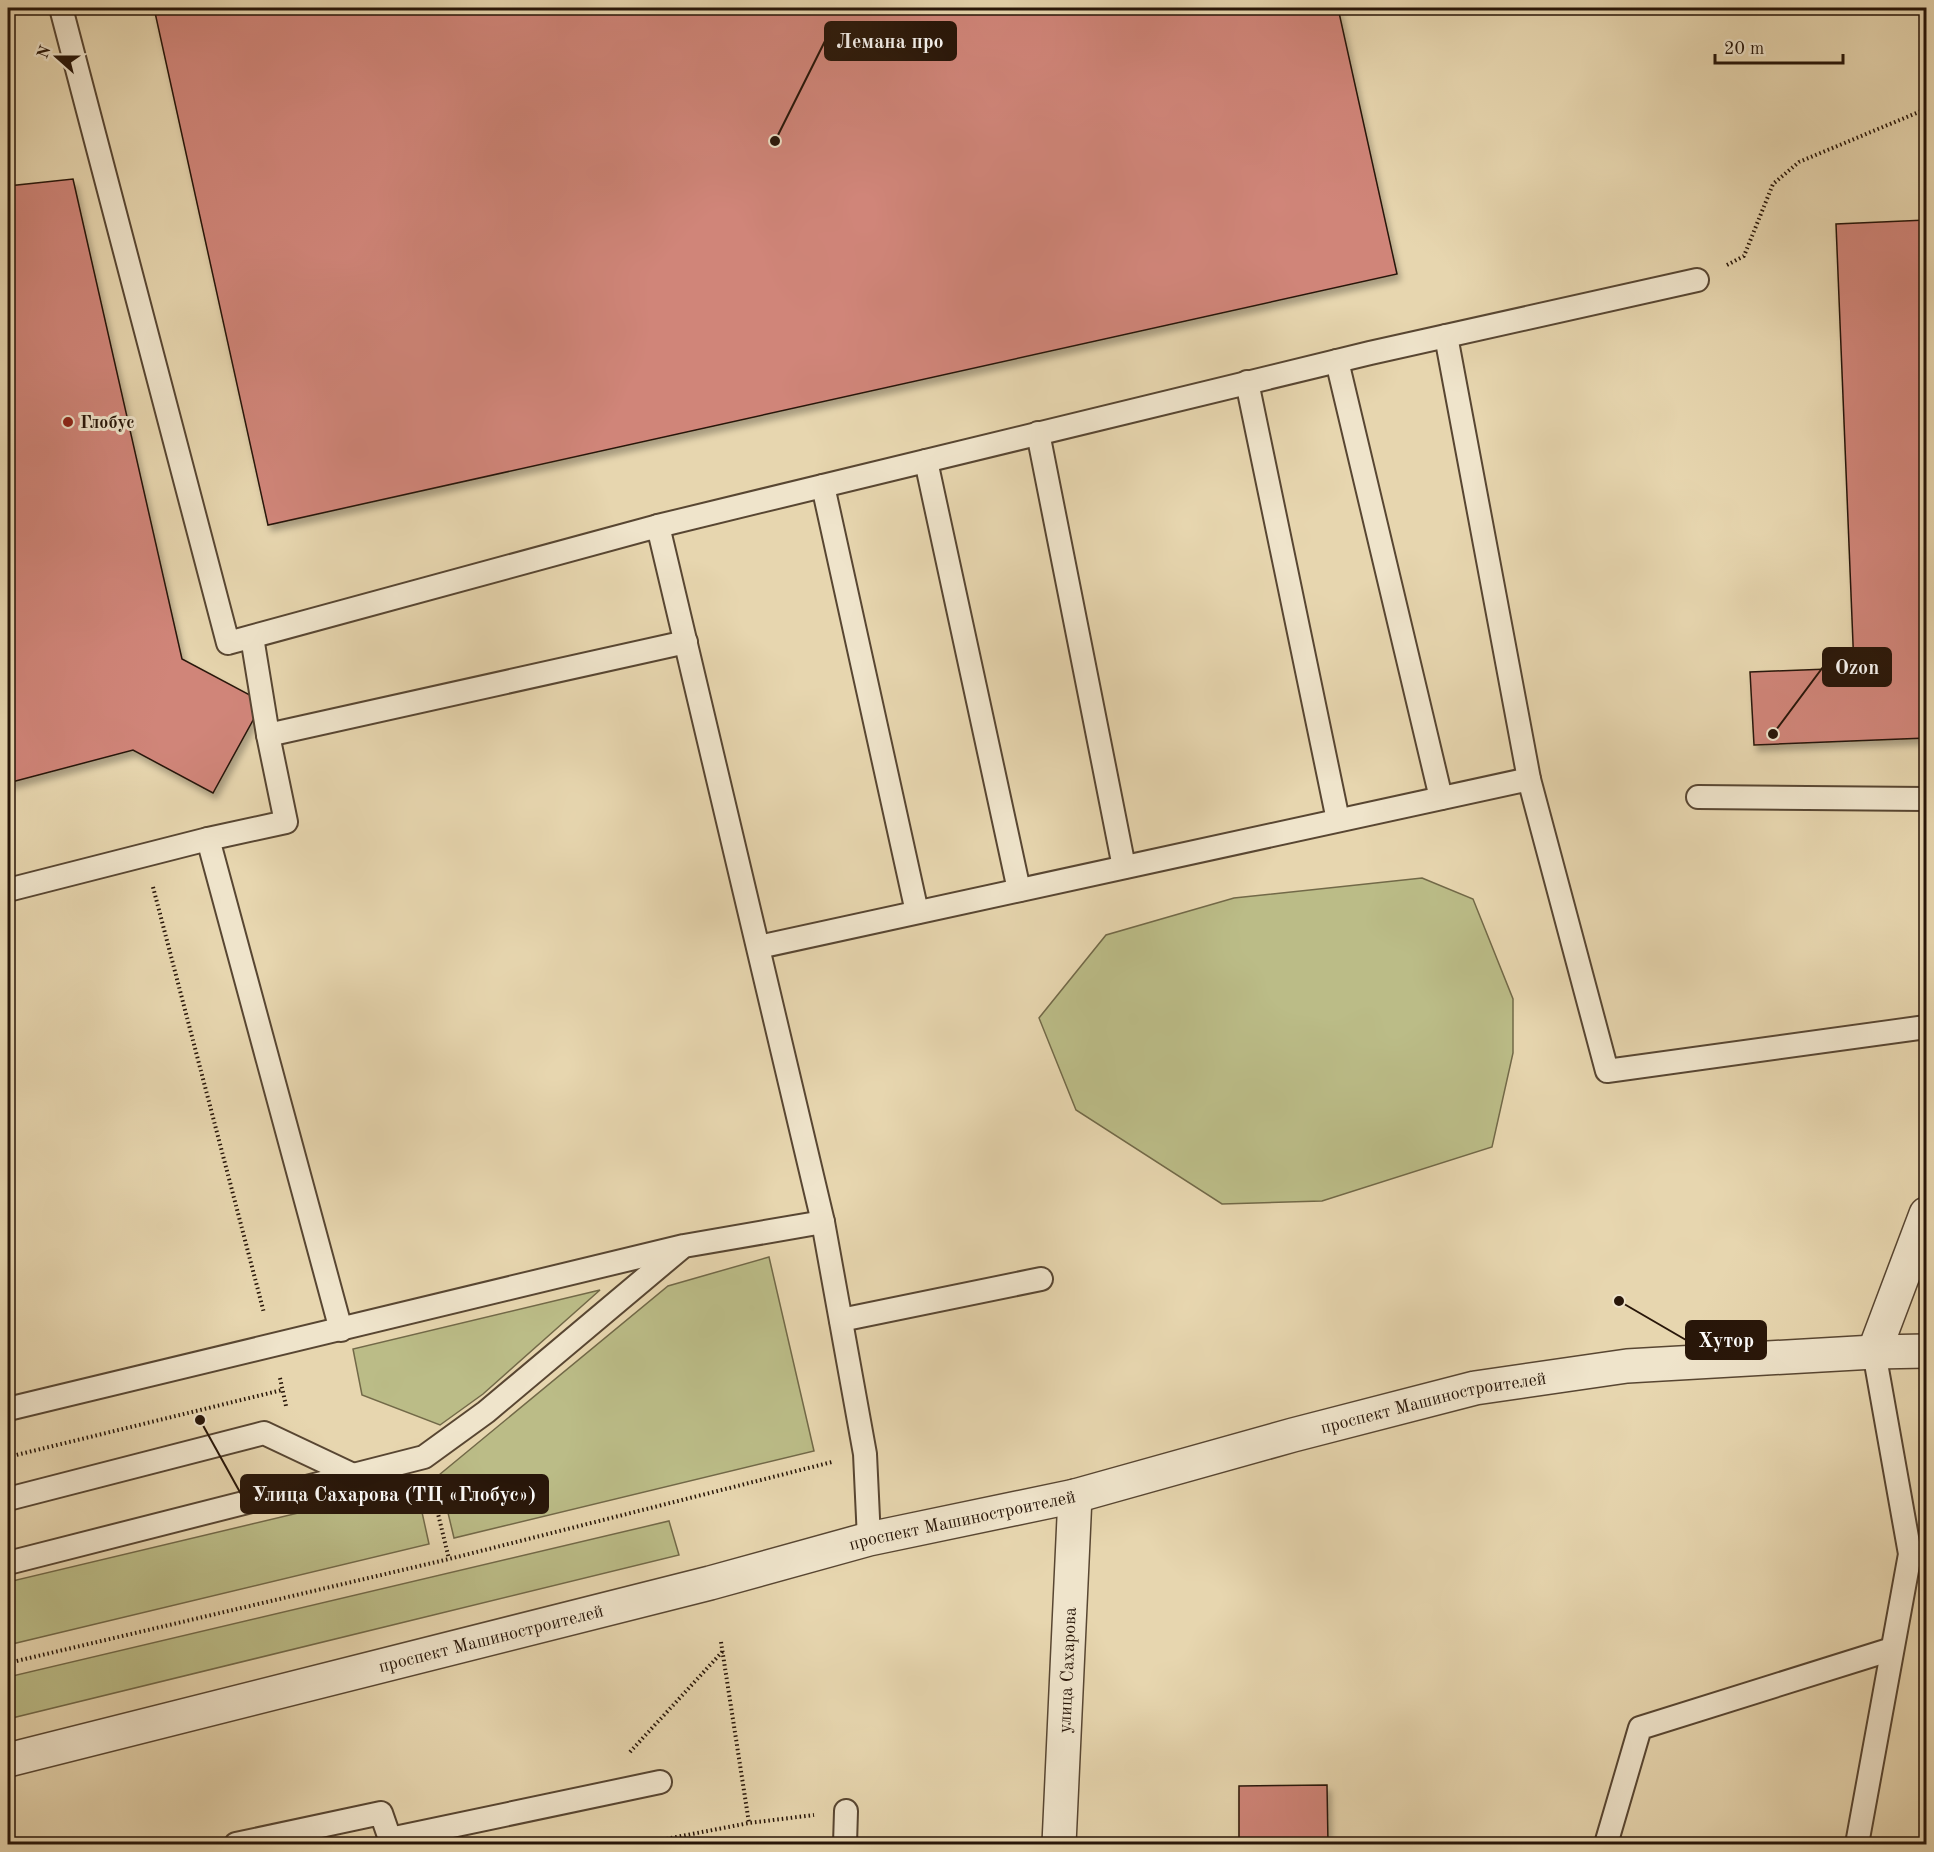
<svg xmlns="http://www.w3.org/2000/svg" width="1934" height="1852" font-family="'Old Standard TT',serif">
<defs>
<filter id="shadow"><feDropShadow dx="3.5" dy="6" stdDeviation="3" flood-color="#0004"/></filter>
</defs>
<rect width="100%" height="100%" fill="#e7d6af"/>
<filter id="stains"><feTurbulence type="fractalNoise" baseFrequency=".00333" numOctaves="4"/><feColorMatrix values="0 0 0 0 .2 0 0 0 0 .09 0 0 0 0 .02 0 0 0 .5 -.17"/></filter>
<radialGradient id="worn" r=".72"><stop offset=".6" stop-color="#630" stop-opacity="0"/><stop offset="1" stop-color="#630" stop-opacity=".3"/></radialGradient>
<g fill="#bbbc87" stroke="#726948" stroke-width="1.5">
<path d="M1422,878L1473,899L1513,999V1053L1492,1147L1322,1201L1222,1204L1076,1110L1039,1018L1106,935L1234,898Z"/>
<path d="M769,1257L814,1451L454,1538L439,1475L668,1286Z"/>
<path d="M600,1290L483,1394L440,1425L362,1395L353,1349Z"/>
<path d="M416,1485L429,1544L8,1645V1582Z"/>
<path d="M669,1521L679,1555L8,1719V1677Z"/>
</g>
<g fill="#d08579" stroke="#281609" stroke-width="1.5" filter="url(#shadow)">
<path d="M154,8H1338L1397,274L268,525Z"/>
<path d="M73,179L182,659L263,702L213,793L133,750L8,783V186Z"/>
<path d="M1926,220V738L1754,745L1750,672L1854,668L1836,224Z"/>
<path d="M1327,1785L1328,1844H1239V1786Z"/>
</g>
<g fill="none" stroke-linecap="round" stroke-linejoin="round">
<g stroke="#584632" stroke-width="26">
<g id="service">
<path d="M61,8L228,643L658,526L823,1222"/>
<path d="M1446,336L1529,779"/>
<path d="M1337,361L1441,798"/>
<path d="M1247,382L1338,820"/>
<path d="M1038,433L1124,867"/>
<path d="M926,461L1019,890"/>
<path d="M823,486L917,912"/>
<path d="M658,526L1370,353L1697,280"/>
<path d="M268,735L686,642"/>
<path d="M1698,797L1926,799"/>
<path d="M208,839L286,822L268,735L252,637"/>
<path d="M8,890L208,839L341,1330"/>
<path d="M759,947L1529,779L1607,1071L1926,1027"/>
<path d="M841,1320L1041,1279"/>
<path d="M8,1409L684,1246L823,1222L865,1454L869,1539"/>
<path d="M8,1499L264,1433L353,1475"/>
<path d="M8,1563L424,1457L486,1412L680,1249"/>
<path d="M236,1844L381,1813L390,1839L660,1782"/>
<path d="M845,1844L846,1811"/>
<path d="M1606,1844L1640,1728L1892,1649"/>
<path d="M1857,1844L1910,1554L1874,1352"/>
</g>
</g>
<g stroke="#584632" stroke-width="36">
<g id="tertiary">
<path d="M1874,1352L1926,1214"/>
<path id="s1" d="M8,1760L710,1583L869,1539L1075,1496L1293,1435L1475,1388L1627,1366L1874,1352L1926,1351"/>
<path id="s2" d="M1059,1844L1075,1496"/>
</g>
</g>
<g stroke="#281609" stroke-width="4" stroke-dasharray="1.5 3" stroke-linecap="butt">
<path d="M1727,265L1744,256L1773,184L1799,162L1926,109"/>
<path d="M153,887L264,1313"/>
<path d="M280,1378L286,1406"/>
<path d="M8,1457L282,1390"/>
<path d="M432,1489L449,1559"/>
<path d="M721,1642L749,1823"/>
<path d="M8,1663L449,1559L832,1462"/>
<path d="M630,1752L723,1651"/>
<path d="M640,1844L749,1823L814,1815"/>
</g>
<use href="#service" stroke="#efe4cb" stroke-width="22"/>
<use href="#tertiary" stroke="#efe4cb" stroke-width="33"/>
</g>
<circle fill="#8f2418" stroke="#efe4cb" stroke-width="2" cx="68" cy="422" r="6"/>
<g text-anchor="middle" stroke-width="6" stroke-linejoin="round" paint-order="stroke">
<g font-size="18" font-weight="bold" fill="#281609" stroke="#efe4cb" text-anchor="start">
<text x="80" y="428">Глобус</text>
</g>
<g font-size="18" fill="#281609" stroke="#efe4cb">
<text dy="6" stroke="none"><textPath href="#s1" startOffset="1470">проспект Машиностроителей</textPath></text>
<text dy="6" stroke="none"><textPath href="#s1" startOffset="984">проспект Машиностроителей</textPath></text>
<text dy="6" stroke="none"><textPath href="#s1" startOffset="498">проспект Машиностроителей</textPath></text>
<text dy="6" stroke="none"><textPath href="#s2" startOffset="174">улица Сахарова</textPath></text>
</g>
</g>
<path fill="none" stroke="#281609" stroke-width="2" d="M775 141L825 41M1773 734L1823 667M1619 1301L1686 1340M200 1420L241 1494"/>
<g fill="#281609" stroke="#efe4cb" stroke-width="2">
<circle cx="775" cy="141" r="6"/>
<circle cx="1773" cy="734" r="6"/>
<circle cx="1619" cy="1301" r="6"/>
<circle cx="200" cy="1420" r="6"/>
</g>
<g fill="#281609" stroke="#281609" stroke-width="2">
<rect x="825" y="22" width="131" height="38" rx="6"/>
<rect x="1823" y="648" width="68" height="38" rx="6"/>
<rect x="1686" y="1321" width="80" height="38" rx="6"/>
<rect x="241" y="1475" width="307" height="38" rx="6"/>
</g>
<g font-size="20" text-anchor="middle" font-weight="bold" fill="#fff">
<text x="890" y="48">Лемана про</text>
<text x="1857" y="674">Ozon</text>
<text x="1726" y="1347">Хутор</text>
<text x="394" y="1501">Улица Сахарова (ТЦ «Глобус»)</text>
</g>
<rect width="1934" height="1852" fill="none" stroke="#e7d6af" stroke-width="30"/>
<rect x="9" y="9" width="1916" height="1834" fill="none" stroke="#281609" stroke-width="3"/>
<rect x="15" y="15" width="1904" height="1822" fill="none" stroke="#281609" stroke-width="1.5"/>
<g transform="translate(57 57) rotate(291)" stroke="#efe4cb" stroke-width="4.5" paint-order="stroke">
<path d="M0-4.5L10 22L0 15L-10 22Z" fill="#281609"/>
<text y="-9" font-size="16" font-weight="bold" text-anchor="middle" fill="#281609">N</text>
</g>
<path d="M1715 54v9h128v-9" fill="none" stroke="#281609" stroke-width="3"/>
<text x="1724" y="54" font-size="18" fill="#281609" stroke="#efe4cb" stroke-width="4.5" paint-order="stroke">20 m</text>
<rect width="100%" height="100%" filter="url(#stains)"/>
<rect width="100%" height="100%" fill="url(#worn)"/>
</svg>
